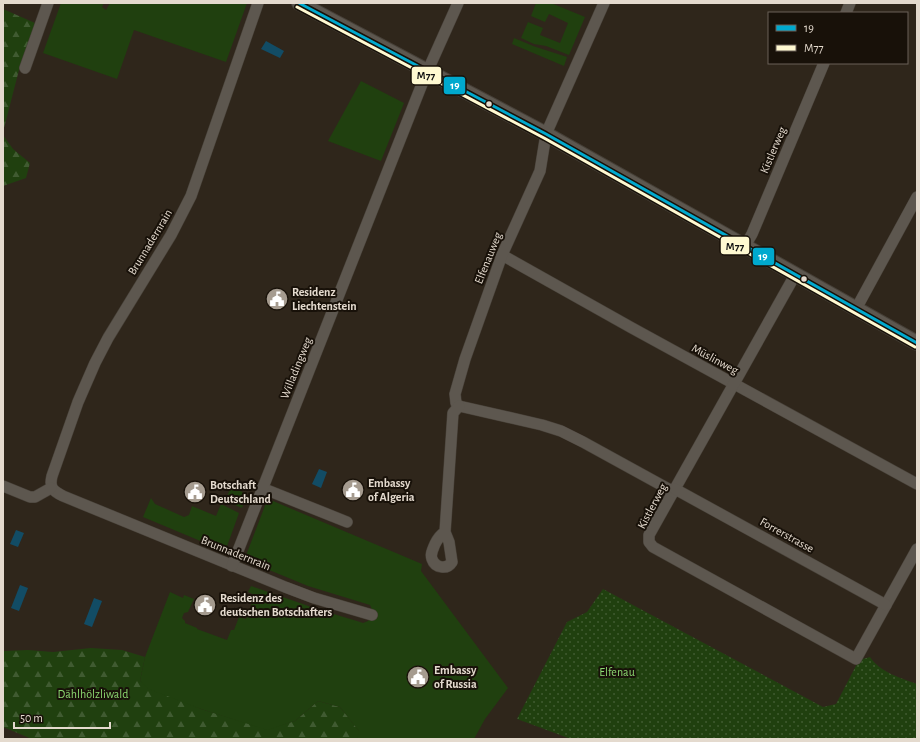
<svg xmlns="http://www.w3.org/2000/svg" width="920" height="742" font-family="'Alegreya Sans',sans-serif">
<defs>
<pattern id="grass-dots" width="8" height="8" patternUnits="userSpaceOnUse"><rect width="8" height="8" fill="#20400f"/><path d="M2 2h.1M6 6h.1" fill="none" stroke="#405b31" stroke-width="1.8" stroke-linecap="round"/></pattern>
<pattern id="forest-firs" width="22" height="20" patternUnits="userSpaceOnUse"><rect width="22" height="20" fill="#20400f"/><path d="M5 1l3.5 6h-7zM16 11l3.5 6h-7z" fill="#405b31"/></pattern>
</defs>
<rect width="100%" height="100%" fill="#2f261b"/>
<path fill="url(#grass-dots)" d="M603,589L823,707L836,704L859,660L870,657C880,672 900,678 917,684V739H571L517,719L567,622L587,612Z"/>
<g fill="url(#forest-firs)">
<path d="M3,9L35,23L20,66L3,132Z"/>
<path d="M3,135L13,149L30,163L26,178L3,186Z"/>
<path d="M91,648L122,650L145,657L140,681L201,709L267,729L295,721L318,701L340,707L360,732L357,739H32L3,727V651L28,650L53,652Z"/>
</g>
<g fill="#20400f">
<path d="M61,3H104L102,7L106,10L110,3H247L226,62L134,30L117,79L43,53Z"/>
<path d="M536,3H551L585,17L569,55L546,46L534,44L521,38L528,22L543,28L540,35L560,43L568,23L549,14L545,22L531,16Z"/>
<path d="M514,38L533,46L567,57L564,66L512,44Z"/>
<path d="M361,81L404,103L381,161L328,141Z"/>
<path d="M231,487L247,494L242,508L225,501Z"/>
<path d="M151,498L155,504L184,517L189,515L192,506L216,516L221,504L239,513L226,549L222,550L143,517Z"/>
<path d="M270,501H273L422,564L421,571L508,688L485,719L474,739H357L359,731L340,707L318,701L295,721L267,730L201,709L149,689L140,681L145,657L170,592L183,598L184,595L194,599L188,612L184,613L182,618L185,621V623L197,628V629L227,640L231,630H234L239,617L246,619L255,595L248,592L251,586L320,610L357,621L363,623L368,621L373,612L370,605L308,586L247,561L245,558L266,503Z"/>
</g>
<g fill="#124c65">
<path d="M266,41L284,51L280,58L261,49Z"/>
<path d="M319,469L327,472L321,488L312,484Z"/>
<path d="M16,530L24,533L18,547L10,544Z"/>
<path d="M20,585L28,588L19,611L11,608Z"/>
<path d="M94,598L102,601L92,627L84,624Z"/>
</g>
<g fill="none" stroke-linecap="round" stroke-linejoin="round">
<g stroke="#474038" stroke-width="12">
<g id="minor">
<path d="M258,3L191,196L171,235L108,338L95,363L78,402L52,476C49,488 53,491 63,496L285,587L314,598L372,615"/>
<path d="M846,13L850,3"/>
<path d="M25,68L48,3"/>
<path d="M745,246L752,234L824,63"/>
<path d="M502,255L632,328L917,484"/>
<path d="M795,275L649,535V542L653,547L856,659L917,549"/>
<path d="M856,309L917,197"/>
<path d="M459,406L456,403L455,394L465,359L502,255L540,171L546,134L604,3"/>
<path d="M459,406L542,425L561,431L583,442L674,492"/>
<path d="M3,486L30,497H35L51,488"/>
<path d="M262,488L347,522"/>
<path d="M675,489L886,605"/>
<path d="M445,532L449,542L452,562C447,570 435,568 432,559C430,554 433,549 435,544C438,538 440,535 445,532L453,413L459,406"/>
<path d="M232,566L424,79L458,3"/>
</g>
</g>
<g stroke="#474038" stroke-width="16">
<path id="tertiary" d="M299,3L546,134L917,343"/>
</g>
<use href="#minor" stroke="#5d574f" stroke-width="11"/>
<use href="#tertiary" stroke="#5d574f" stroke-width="14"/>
<g stroke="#181109" stroke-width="6">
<path id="bus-1" d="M299,3L546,134L917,343"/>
</g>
<g stroke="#181109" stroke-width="6">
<path id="bus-2" d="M297,7L544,138L915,347"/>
</g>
<use href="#bus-1" stroke="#00a9ce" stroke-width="3"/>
<use href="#bus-2" stroke="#fff9d1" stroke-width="3"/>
</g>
<defs>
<g id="civic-disc" transform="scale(1.15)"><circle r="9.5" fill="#a59b8f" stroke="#181109"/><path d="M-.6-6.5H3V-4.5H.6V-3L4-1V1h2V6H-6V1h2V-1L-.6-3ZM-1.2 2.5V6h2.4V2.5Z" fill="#fff"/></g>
</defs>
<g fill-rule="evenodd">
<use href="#civic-disc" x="277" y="299"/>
<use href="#civic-disc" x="353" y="490"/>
<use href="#civic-disc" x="195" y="492"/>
<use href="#civic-disc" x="205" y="605"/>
<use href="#civic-disc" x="418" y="677"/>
</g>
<g fill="#e4dace" stroke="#181109" stroke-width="1.5">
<circle cx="489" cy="104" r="3.5"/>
<circle cx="804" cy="279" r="3.5"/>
</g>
<g text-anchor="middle" stroke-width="4" stroke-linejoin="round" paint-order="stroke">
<g font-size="12" fill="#e4dace" stroke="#181109">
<text transform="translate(773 150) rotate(-67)" y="4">Kistlerweg</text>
<text transform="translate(150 242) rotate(-59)" y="4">Brunnadernrain</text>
<text transform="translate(488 258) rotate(-68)" y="4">Elfenauweg</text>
<text transform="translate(715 359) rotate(28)" y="4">Müslinweg</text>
<text transform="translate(296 368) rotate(-68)" y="4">Willadingweg</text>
<text transform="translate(652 506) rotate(-62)" y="4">Kistlerweg</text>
<text transform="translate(787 535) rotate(29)" y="4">Forrerstrasse</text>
<text transform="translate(236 553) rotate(22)" y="4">Brunnadernrain</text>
</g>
<g font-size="12" font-weight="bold" fill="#e4dace" stroke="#181109" text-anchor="start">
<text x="292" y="296">Residenz<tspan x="292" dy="14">Liechtenstein</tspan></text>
<text x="368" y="487">Embassy<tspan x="368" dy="14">of Algeria</tspan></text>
<text x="210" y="489">Botschaft<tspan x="210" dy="14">Deutschland</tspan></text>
<text x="220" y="602">Residenz des<tspan x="220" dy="14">deutschen Botschafters</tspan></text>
<text x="434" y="674">Embassy<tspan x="434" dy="14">of Russia</tspan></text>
</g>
<g font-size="12" fill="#8cd971" stroke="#181109">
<text x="617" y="676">Elfenau</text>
<text x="93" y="698">Dählhölzliwald</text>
</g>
</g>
<g stroke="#181109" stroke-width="1.5">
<rect x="411" y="66" width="31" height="19" rx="4" fill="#fff9d1"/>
<rect x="443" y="76" width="23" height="19" rx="4" fill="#00a9ce"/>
<rect x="720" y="236" width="30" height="19" rx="4" fill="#fff9d1"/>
<rect x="752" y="247" width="23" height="19" rx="4" fill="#00a9ce"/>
</g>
<g font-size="11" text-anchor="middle" font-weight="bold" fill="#fff">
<text x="455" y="89">19</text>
<text x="763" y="260">19</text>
</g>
<g font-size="11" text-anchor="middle" font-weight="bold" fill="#111">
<text x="426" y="79">M77</text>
<text x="735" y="250">M77</text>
</g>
<rect width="920" height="742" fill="none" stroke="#e4dace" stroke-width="8"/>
<rect x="768" y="12" width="140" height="52" fill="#181109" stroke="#6a6158"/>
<rect x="776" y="25" width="20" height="6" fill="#00a9ce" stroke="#6a6158"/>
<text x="804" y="32" font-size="12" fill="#e4dace">19</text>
<rect x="776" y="45" width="20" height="6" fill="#fff9d1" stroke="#6a6158"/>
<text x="804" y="52" font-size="12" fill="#e4dace">M77</text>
<path d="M14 722v6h96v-6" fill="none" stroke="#e4dace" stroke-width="2"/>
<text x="20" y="722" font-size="12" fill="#e4dace" stroke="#181109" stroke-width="3" paint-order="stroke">50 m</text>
</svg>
